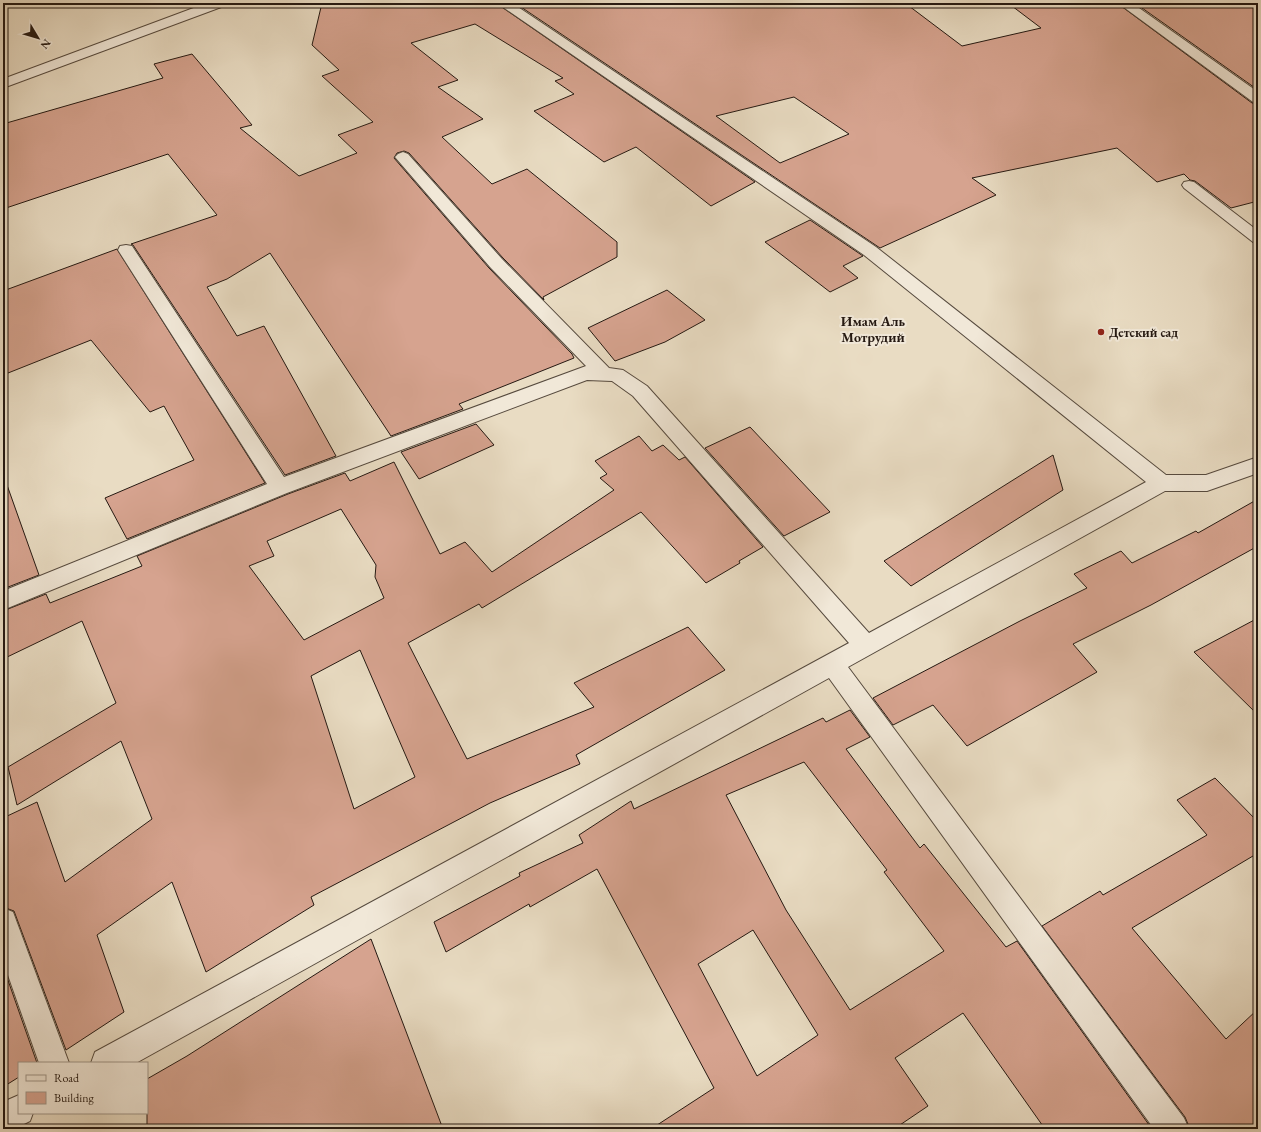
<svg xmlns="http://www.w3.org/2000/svg" width="1261" height="1132" font-family="'EB Garamond',serif">
<rect width="100%" height="100%" fill="#e9dcc3"/>
<filter id="stains"><feTurbulence type="fractalNoise" baseFrequency=".005" numOctaves="4"/><feColorMatrix values="0 0 0 0 .2 0 0 0 0 .09 0 0 0 0 .02 0 0 0 .5 -.17"/></filter>
<radialGradient id="worn" r=".72"><stop offset=".6" stop-color="#630" stop-opacity="0"/><stop offset="1" stop-color="#630" stop-opacity=".3"/></radialGradient>
<g fill="#d6a38f" stroke="#251912" fill-rule="evenodd">
<path d="M322,3H496L755,182L711,206L636,147L604,162L534,111L574,94L555,81L563,78L475,24L411,43L458,80L438,87L483,119L442,137L492,184L527,169L617,242V257L543,297L544,300L503,258L409,153L404,151L397,153L394,158L489,268L572,354L574,358L459,404L463,409L391,436L270,253L227,279L207,287L237,336L264,326L336,456L285,475L133,245L131,244L217,215L168,154L3,209V124L163,78L154,64L192,54L252,125L240,128L299,176L357,153L338,135L373,122L322,76L339,70L312,45Z"/>
<path d="M515,3H905L962,46L1041,28L1008,3H1117L1252,103L1258,104V201L1231,208L1195,181L1190,180L1184,174L1157,182L1117,148L972,178L996,195L880,248ZM794,97L849,134L780,163L716,116Z"/>
<path d="M1135,3H1258V90Z"/>
<path d="M810,220L863,256L843,266L858,278L830,292L765,242Z"/>
<path d="M117,249L265,483L127,539L105,498L194,460L164,406L150,412L91,340L3,375V291Z"/>
<path d="M667,290L705,320L665,342L615,361L588,328Z"/>
<path d="M476,424L494,445L419,479L401,452Z"/>
<path d="M750,427L830,512L784,536L705,448Z"/>
<path d="M639,436L652,451L663,445L679,460L685,457L763,547L739,561L740,563L706,583L641,512L482,608L479,604L408,643L467,759L594,707L574,683L688,627L725,670L576,755L580,764L490,803L311,897L314,905L206,972L172,882L97,935L124,1012L66,1050L14,911L3,907V818L37,802L65,882L152,819L121,741L17,805L8,767L116,703L82,621L3,659V611L46,594L50,603L142,566L137,556L288,494L345,473L350,481L394,462L440,554L465,542L492,572L614,490L600,478L607,474L595,461ZM341,509L376,565L375,577L384,598L304,640L249,566L274,556L267,541ZM360,650L415,777L354,809L311,676Z"/>
<path d="M1053,455L1063,490L911,586L884,561Z"/>
<path d="M7,485L39,575L3,589V486Z"/>
<path d="M1258,499V546L1151,605L1073,644L1097,672L967,746L933,705L893,725L873,698L1020,621L1087,588L1074,574L1121,551L1132,563L1196,531L1198,533Z"/>
<path d="M1258,618V715L1194,652Z"/>
<path d="M850,710L870,737L846,749L920,848L924,844L1006,947L1017,941L1152,1129H1045L963,1013L895,1058L928,1106L894,1129H651L714,1088L597,869L530,907L529,904L446,952L434,922L520,876L519,873L583,843L579,835L631,801L634,809L823,718L826,722ZM804,762L887,870L884,872L944,951L850,1010L786,910L726,795ZM753,930L818,1035L757,1076L698,964Z"/>
<path d="M1215,778L1258,822V853L1132,928L1226,1039L1258,1009V1129H1190L1185,1117L1042,926L1100,891L1103,895L1207,835L1177,800Z"/>
<path d="M371,939L443,1129H147V1079L187,1056Z"/>
<path d="M3,966L37,1063H19V1077L3,1087Z"/>
</g>
<g fill="none" stroke-linecap="round" stroke-linejoin="round">
<g stroke="#564a3e" stroke-width="2">
<path id="lane" d="M1189,181L1194,182L1258,231V244L1253,242L1184,188L1182,185L1184,182Z"/>
</g>
<g stroke="#564a3e" stroke-width="2">
<g id="street">
<path d="M207,3H225L224,6L3,88V79Z"/>
<path d="M497,3H512L876,247L1166,475H1206L1258,457V473L1207,491H1165L848,667L1184,1118L1189,1129H1154L829,678L136,1063H91L95,1052L849,643L633,396L612,381L587,380L287,493L3,610V591L267,484L118,250L120,246L126,245L132,246L284,477L586,366L490,267L395,157L398,154L403,152L408,154L502,259L609,368L623,370L647,386L869,633L1146,482L864,255Z"/>
<path d="M1118,3H1132L1258,92V103L1253,102Z"/>
<path d="M3,908L13,912L69,1063H39L3,961Z"/>
<path d="M19,1095V1113H33L30,1121L14,1129H3V1102Z"/>
</g>
</g>
<use href="#lane" fill="#f1e8d8" fill-rule="evenodd"/>
<use href="#street" fill="#f1e8d8" fill-rule="evenodd"/>
</g>
<circle fill="#8f2418" stroke="#f1e8d8" stroke-width="1.5" cx="1101" cy="332" r="4"/>
<g text-anchor="middle" stroke-width="4" stroke-linejoin="round" paint-order="stroke">
<g font-size="13" font-weight="bold" fill="#251912" stroke="#f1e8d8" text-anchor="start">
<text x="1109" y="337">Детский сад</text>
</g>
<g font-size="14" font-weight="bold" fill="#251912" stroke="#f1e8d8">
<text x="873" y="326">Имам Аль<tspan x="873" dy="16">Мотрудий</tspan></text>
</g>
</g>
<rect width="1261" height="1132" fill="none" stroke="#e9dcc3" stroke-width="16"/>
<rect x="4" y="4" width="1253" height="1124" fill="none" stroke="#251912" stroke-width="2"/>
<rect x="8" y="8" width="1245" height="1116" fill="none" stroke="#251912"/>
<rect x="18" y="1062" width="130" height="52" fill="#f1e8d8" stroke="#9f9589"/>
<rect x="26" y="1075" width="20" height="6" fill="#f1e8d8" stroke="#9f9589"/>
<text x="54" y="1082" font-size="12" fill="#251912">Road</text>
<rect x="26" y="1092" width="20" height="12" fill="#d6a38f" stroke="#9f9589"/>
<text x="54" y="1102" font-size="12" fill="#251912">Building</text>
<g transform="translate(38 38) rotate(128)" stroke="#f1e8d8" stroke-width="3" paint-order="stroke">
<path d="M0-3L7 15L0 10L-7 15Z" fill="#251912"/>
<text y="-6" font-size="11" font-weight="bold" text-anchor="middle" fill="#251912">N</text>
</g>
<rect width="100%" height="100%" filter="url(#stains)"/>
<rect width="100%" height="100%" fill="url(#worn)"/>
</svg>
